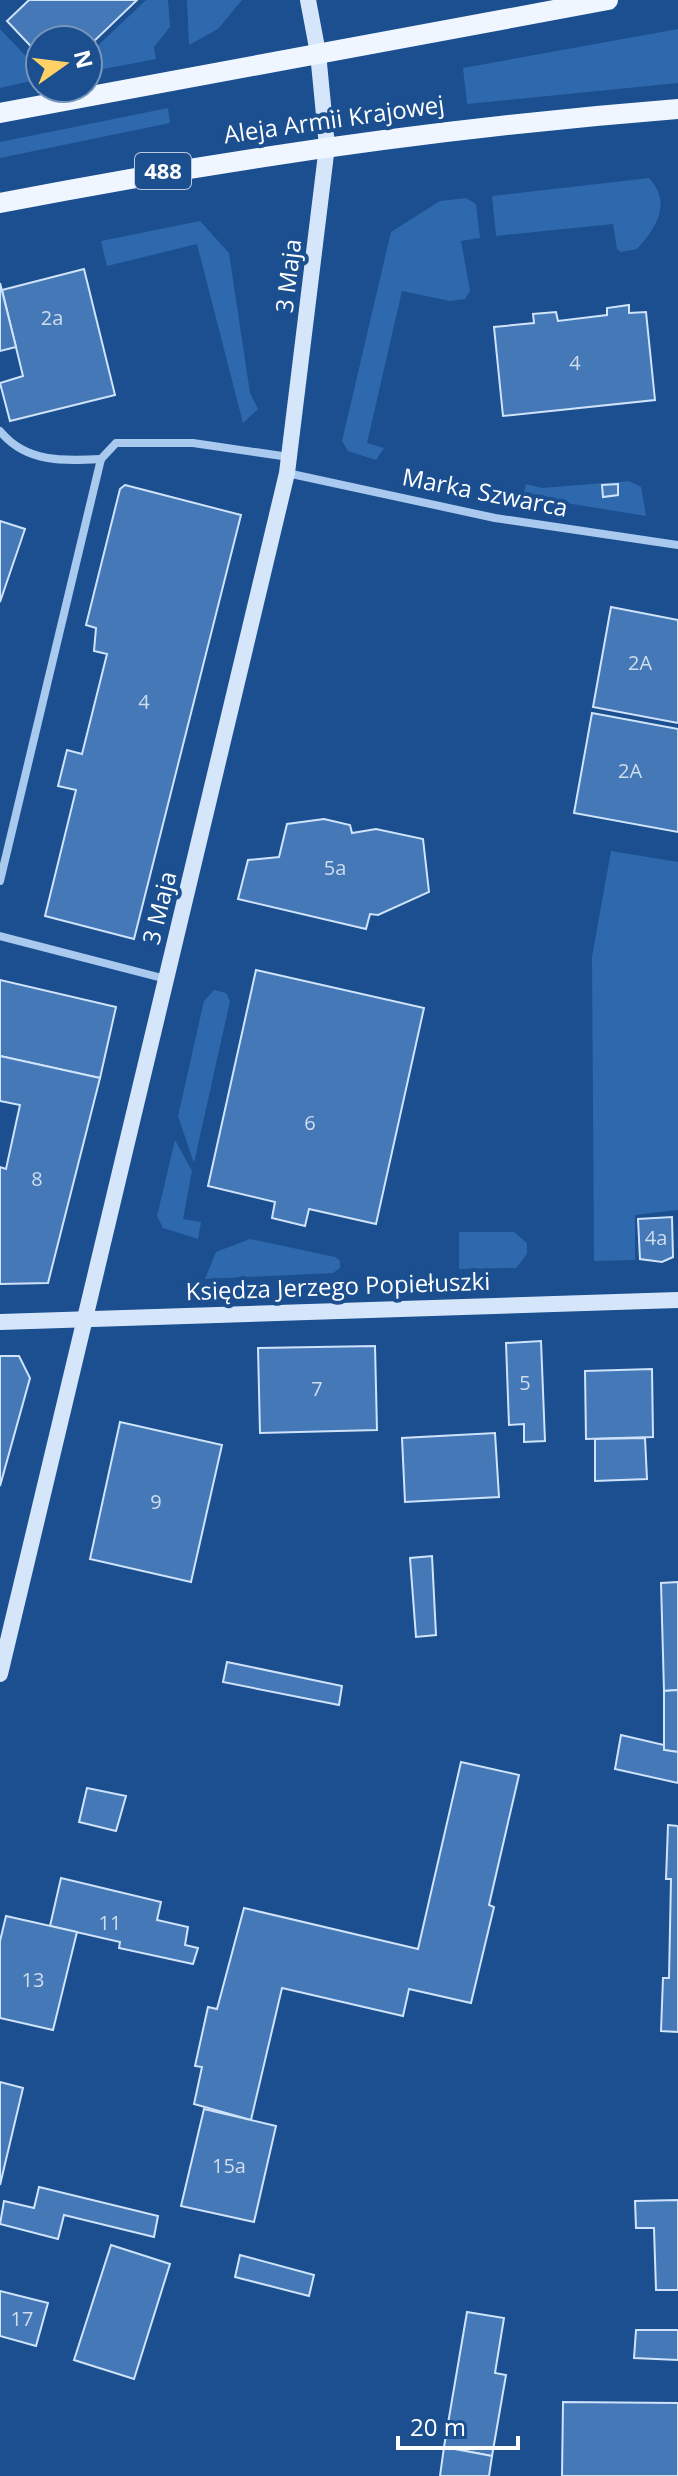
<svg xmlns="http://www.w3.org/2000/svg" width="678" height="2476" font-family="'Open Sans',sans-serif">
<rect width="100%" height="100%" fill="#1b4f8f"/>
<g fill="#2e69ad">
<path d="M146,0H168L170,27L154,47L156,59L88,72V55Z"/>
<path d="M187,0H242L218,29L189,45Z"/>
<path d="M0,29L40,71V79L0,88Z"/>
<path d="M678,29V83L467,104L463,68Z"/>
<path d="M168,108L170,123L0,158V142Z"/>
<path d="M649,178C672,203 657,227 637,249L621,252L617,249L613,224L496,236L492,196Z"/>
<path d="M466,198L476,204L480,238L461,241L470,291L465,299L450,301L402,291L367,443L384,448L376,460L348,451L342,441L391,232L440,201Z"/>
<path d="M200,221L229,253L250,393L258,409L243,423L197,244L107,266L101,241Z"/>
<path d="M629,481L641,487L646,516L523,496L526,484L542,488Z"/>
<path d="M611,851L678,862V1210L635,1215V1260L594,1261L592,957Z"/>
<path d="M214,990L226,993L230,1001L194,1163L178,1116L204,1001Z"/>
<path d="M175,1140L192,1171L183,1219L201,1222L198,1239L163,1228L157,1216Z"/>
<path d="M459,1232H514L527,1243V1254L516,1268L459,1269Z"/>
<path d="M250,1239L335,1257L340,1261V1268L333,1273L205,1279L216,1252Z"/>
</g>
<g fill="#4478b7" stroke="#cfe3fa" stroke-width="2">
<path d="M29,0H137L88,47V40H40V56L7,21Z"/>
<path d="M84,269L115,395L10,421L0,383L23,376L2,290Z"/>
<path d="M0,283L16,347L0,351Z"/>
<path d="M629,305V313L646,312L655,400L503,416L494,327L534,323L533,314L556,312L558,321L607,315V308Z"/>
<path d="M618,484V495L603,497L602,485Z"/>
<path d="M125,485L241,515L134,939L45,916L76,790L58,786L67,750L82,754L107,654L94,651L96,628L86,625L120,489Z"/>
<path d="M0,521L25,529L0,602Z"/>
<path d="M611,607L678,620V723L593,707Z"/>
<path d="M592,713L678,729V832L574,813Z"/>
<path d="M324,819L350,825L352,833L376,829L423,839L429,892L378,915L370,914L366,929L238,899L248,860L279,857L287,824Z"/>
<path d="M256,970L424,1008L376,1224L309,1209L305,1226L272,1218L275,1202L208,1186Z"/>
<path d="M0,980L116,1007L100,1078L0,1056Z"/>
<path d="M0,1056L100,1078L48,1283L0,1284V1167L6,1169L20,1105L0,1101Z"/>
<path d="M672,1217L673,1257L662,1262L640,1259L638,1219Z"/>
<path d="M541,1341L545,1441L524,1442V1424L509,1425L506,1343Z"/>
<path d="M375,1346L377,1430L260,1433L258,1348Z"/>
<path d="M0,1356H19L30,1378L0,1486Z"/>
<path d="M652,1369L653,1437L586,1439L585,1371Z"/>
<path d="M120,1422L222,1445L191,1582L90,1559Z"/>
<path d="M495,1433L499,1497L405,1502L402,1438Z"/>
<path d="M645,1438L647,1479L595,1481V1439Z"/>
<path d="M432,1556L436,1635L416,1637L410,1558Z"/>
<path d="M678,1582V1690L664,1691L661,1583Z"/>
<path d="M227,1662L342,1686L339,1705L223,1682Z"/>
<path d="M678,1690V1752L664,1750V1691Z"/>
<path d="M621,1735L664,1745V1750L678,1752V1783L615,1769Z"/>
<path d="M461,1762L519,1775L489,1905L494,1907L471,2003L409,1989L403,2016L282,1988L251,2120L194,2104L202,2067L195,2066L208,2007L217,2009L244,1908L418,1949Z"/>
<path d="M87,1788L126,1796L116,1831L79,1822Z"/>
<path d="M668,1825L678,1826V2032L661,2031L663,1978H669L671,1879H666Z"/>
<path d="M61,1878L161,1902L157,1920L188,1927L185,1945L198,1948L193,1964L119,1948L120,1942L50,1926Z"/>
<path d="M6,1916L77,1932L53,2030L0,2018V1941Z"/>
<path d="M0,2082L23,2088L0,2185Z"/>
<path d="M204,2109L276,2126L254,2222L181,2206Z"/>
<path d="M39,2187L158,2216L154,2237L64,2215L58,2239L0,2224L4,2201L34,2208Z"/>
<path d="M678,2200V2290H656L654,2228H636L635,2201Z"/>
<path d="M111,2245L170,2264L134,2379L74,2360Z"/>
<path d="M240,2255L314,2275L309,2296L235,2277Z"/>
<path d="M0,2291L48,2303L36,2346L0,2336Z"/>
<path d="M467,2312L504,2318L495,2373L506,2375L492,2456L444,2447Z"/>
<path d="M636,2330H678V2360L634,2358Z"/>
<path d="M563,2402L678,2403V2476H562Z"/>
<path d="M444,2447L492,2456L489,2476H440Z"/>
</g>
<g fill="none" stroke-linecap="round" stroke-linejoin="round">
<g stroke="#a9c9ee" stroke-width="8">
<path d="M0,431C26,463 64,461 101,459"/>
<path d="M287,473L495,518L678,545"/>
<path d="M0,881L101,459L116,443H193L289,457"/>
<path d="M0,936L166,979"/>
</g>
<g stroke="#d6e6fa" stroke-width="16">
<path d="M0,1322L678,1300"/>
<path d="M0,1674L287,473L327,146L318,53L308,0"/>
</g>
<g stroke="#f0f6ff" stroke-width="20">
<path d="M0,113L608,0"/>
<path d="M0,203C225,159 449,127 678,109"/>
</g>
</g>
<g text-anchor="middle" stroke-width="8" stroke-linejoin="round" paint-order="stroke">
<g font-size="20" fill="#d0dded">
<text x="52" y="325">2a</text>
<text x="575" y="370">4</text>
<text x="640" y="670">2A</text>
<text x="144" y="709">4</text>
<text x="630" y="778">2A</text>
<text x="335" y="875">5a</text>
<text x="310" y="1130">6</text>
<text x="37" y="1186">8</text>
<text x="656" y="1245">4a</text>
<text x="525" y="1390">5</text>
<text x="317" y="1396">7</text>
<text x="156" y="1509">9</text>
<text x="110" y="1930">11</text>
<text x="33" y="1987">13</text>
<text x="229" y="2173">15a</text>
<text x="22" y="2326">17</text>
</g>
<rect fill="#1b4f8f" stroke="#bbcadd" stroke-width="2" x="135" y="153" width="56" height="36" rx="6"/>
<g font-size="22" font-weight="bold" fill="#fff">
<text x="163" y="179">488</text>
</g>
<g font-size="24" fill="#fff" stroke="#1b4f8f">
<text transform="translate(334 120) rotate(-8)" y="8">Aleja Armii Krajowej</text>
<text transform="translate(289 276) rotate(-83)" y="8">3 Maja</text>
<text transform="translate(485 493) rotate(11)" y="8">Marka Szwarca</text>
<text transform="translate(160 908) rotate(-76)" y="8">3 Maja</text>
<text transform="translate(338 1287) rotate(-2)" y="8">Księdza Jerzego Popiełuszki</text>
</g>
</g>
<g transform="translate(64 64) rotate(76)"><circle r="38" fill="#1b4f8f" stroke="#7695bc" stroke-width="2"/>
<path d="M0-6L14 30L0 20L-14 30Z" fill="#ffd166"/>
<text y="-12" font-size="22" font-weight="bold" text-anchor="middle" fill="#ffffff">N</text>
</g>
<path d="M398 2436v12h120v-12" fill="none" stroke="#ffffff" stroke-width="4"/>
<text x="410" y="2436" font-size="24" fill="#ffffff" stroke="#1b4f8f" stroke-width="6" paint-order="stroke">20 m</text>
</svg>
